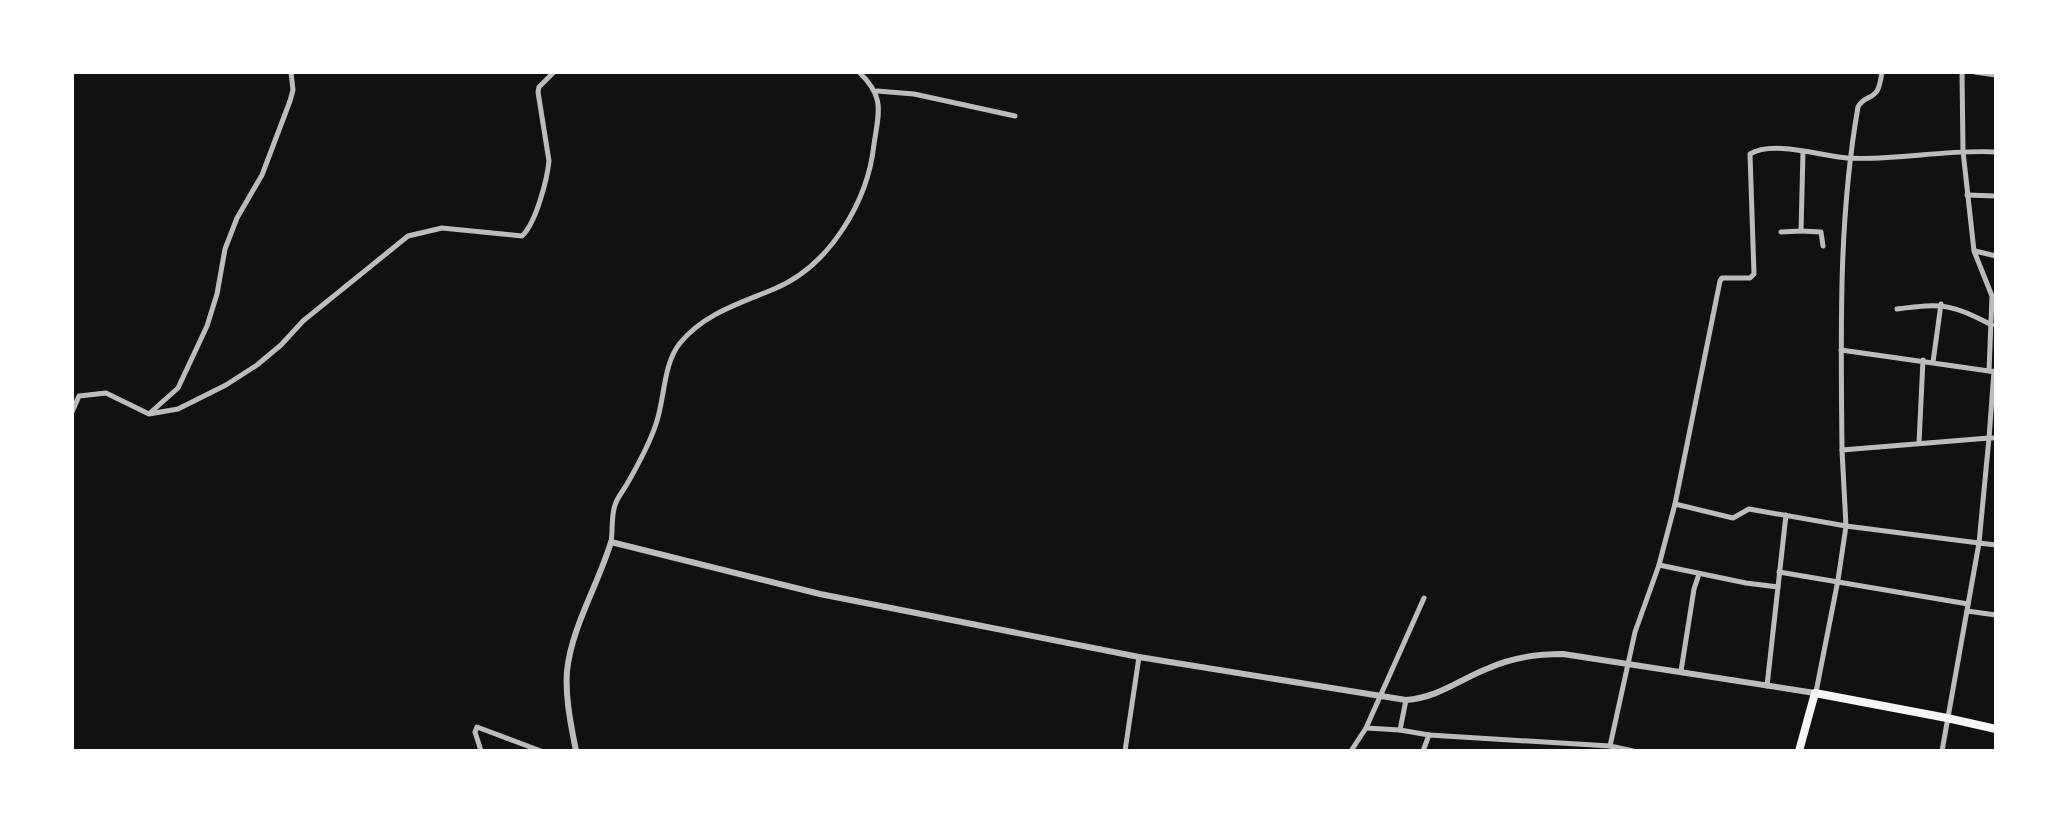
<svg xmlns="http://www.w3.org/2000/svg" width="2068" height="823" font-family="'Noto Sans',sans-serif">
<rect width="100%" height="100%" fill="#111"/>
<g fill="none" stroke-linecap="round" stroke-linejoin="round">
<g stroke="#bcbcbc" stroke-width="5">
<path d="M1962,72L1963,151L1974,251L1992,296L1989,371"/>
<path d="M1975,72L1996,75"/>
<path d="M877,91L914,94L1015,116"/>
<path d="M1967,195L1996,196"/>
<path d="M1801,231L1821,232L1823,246"/>
<path d="M1781,232L1801,231L1803,152"/>
<path d="M1975,251L1996,256"/>
<path d="M1897,309C1944,303 1950,304 1992,325"/>
<path d="M1841,350L1996,372"/>
<path d="M1933,362L1941,304"/>
<path d="M1994,371L1989,438H1996"/>
<path d="M72,412L79,396L106,393L149,414L178,409L226,385L257,365L281,345L303,321L408,236L442,228L522,236C536,223 547,180 549,161L538,92L539,87L554,72"/>
<path d="M150,413L178,388L207,326L217,294L225,249L237,218L262,175L290,101L293,90L291,72"/>
<path d="M1919,443L1923,360"/>
<path d="M1842,450C1841,335 1838,221 1858,107C1863,97 1872,99 1877,91C1880,86 1881,78 1882,72"/>
<path d="M1675,504L1720,281L1722,278H1750L1754,274L1750,154C1773,140 1821,156 1847,158C1895,161 1947,149 1996,152"/>
<path d="M611,542C613,530 611,517 615,505C617,498 623,491 627,484C638,465 649,445 656,424C665,398 663,364 680,343C705,313 741,303 774,289C830,266 868,201 874,144C879,111 885,97 859,72"/>
<path d="M1659,565L1746,583L1778,587"/>
<path d="M1779,572L1968,604"/>
<path d="M1967,611L1996,615"/>
<path d="M1681,671L1694,589L1699,574"/>
<path d="M1767,686L1786,515"/>
<path d="M1406,700L1400,730L1429,735"/>
<path d="M1366,728L1400,730"/>
<path d="M481,751L475,732L477,727L541,751"/>
<path d="M1125,751L1139,657"/>
<path d="M1351,751L1366,728L1424,598"/>
<path d="M1423,751L1429,735L1610,746"/>
<path d="M1633,751L1610,746L1635,632L1659,565L1675,504L1733,518L1749,509L1846,526L1842,450L1989,438L1979,543L1846,526L1838,580L1816,692"/>
<path d="M1942,751L1979,543L1996,545"/>
</g>
<path stroke="#bcbcbc" stroke-width="6" d="M576,751C571,725 565,698 567,671C572,626 598,585 611,542L820,594L1139,657L1406,700C1438,698 1460,679 1489,668C1513,657 1537,654 1563,654L1815,693"/>
<path stroke="#f5f5f5" stroke-width="8" d="M1799,751L1815,693L1947,718L1996,729"/>
</g>
<rect width="2068" height="823" fill="none" stroke="#ffffff" stroke-width="148"/>
</svg>
